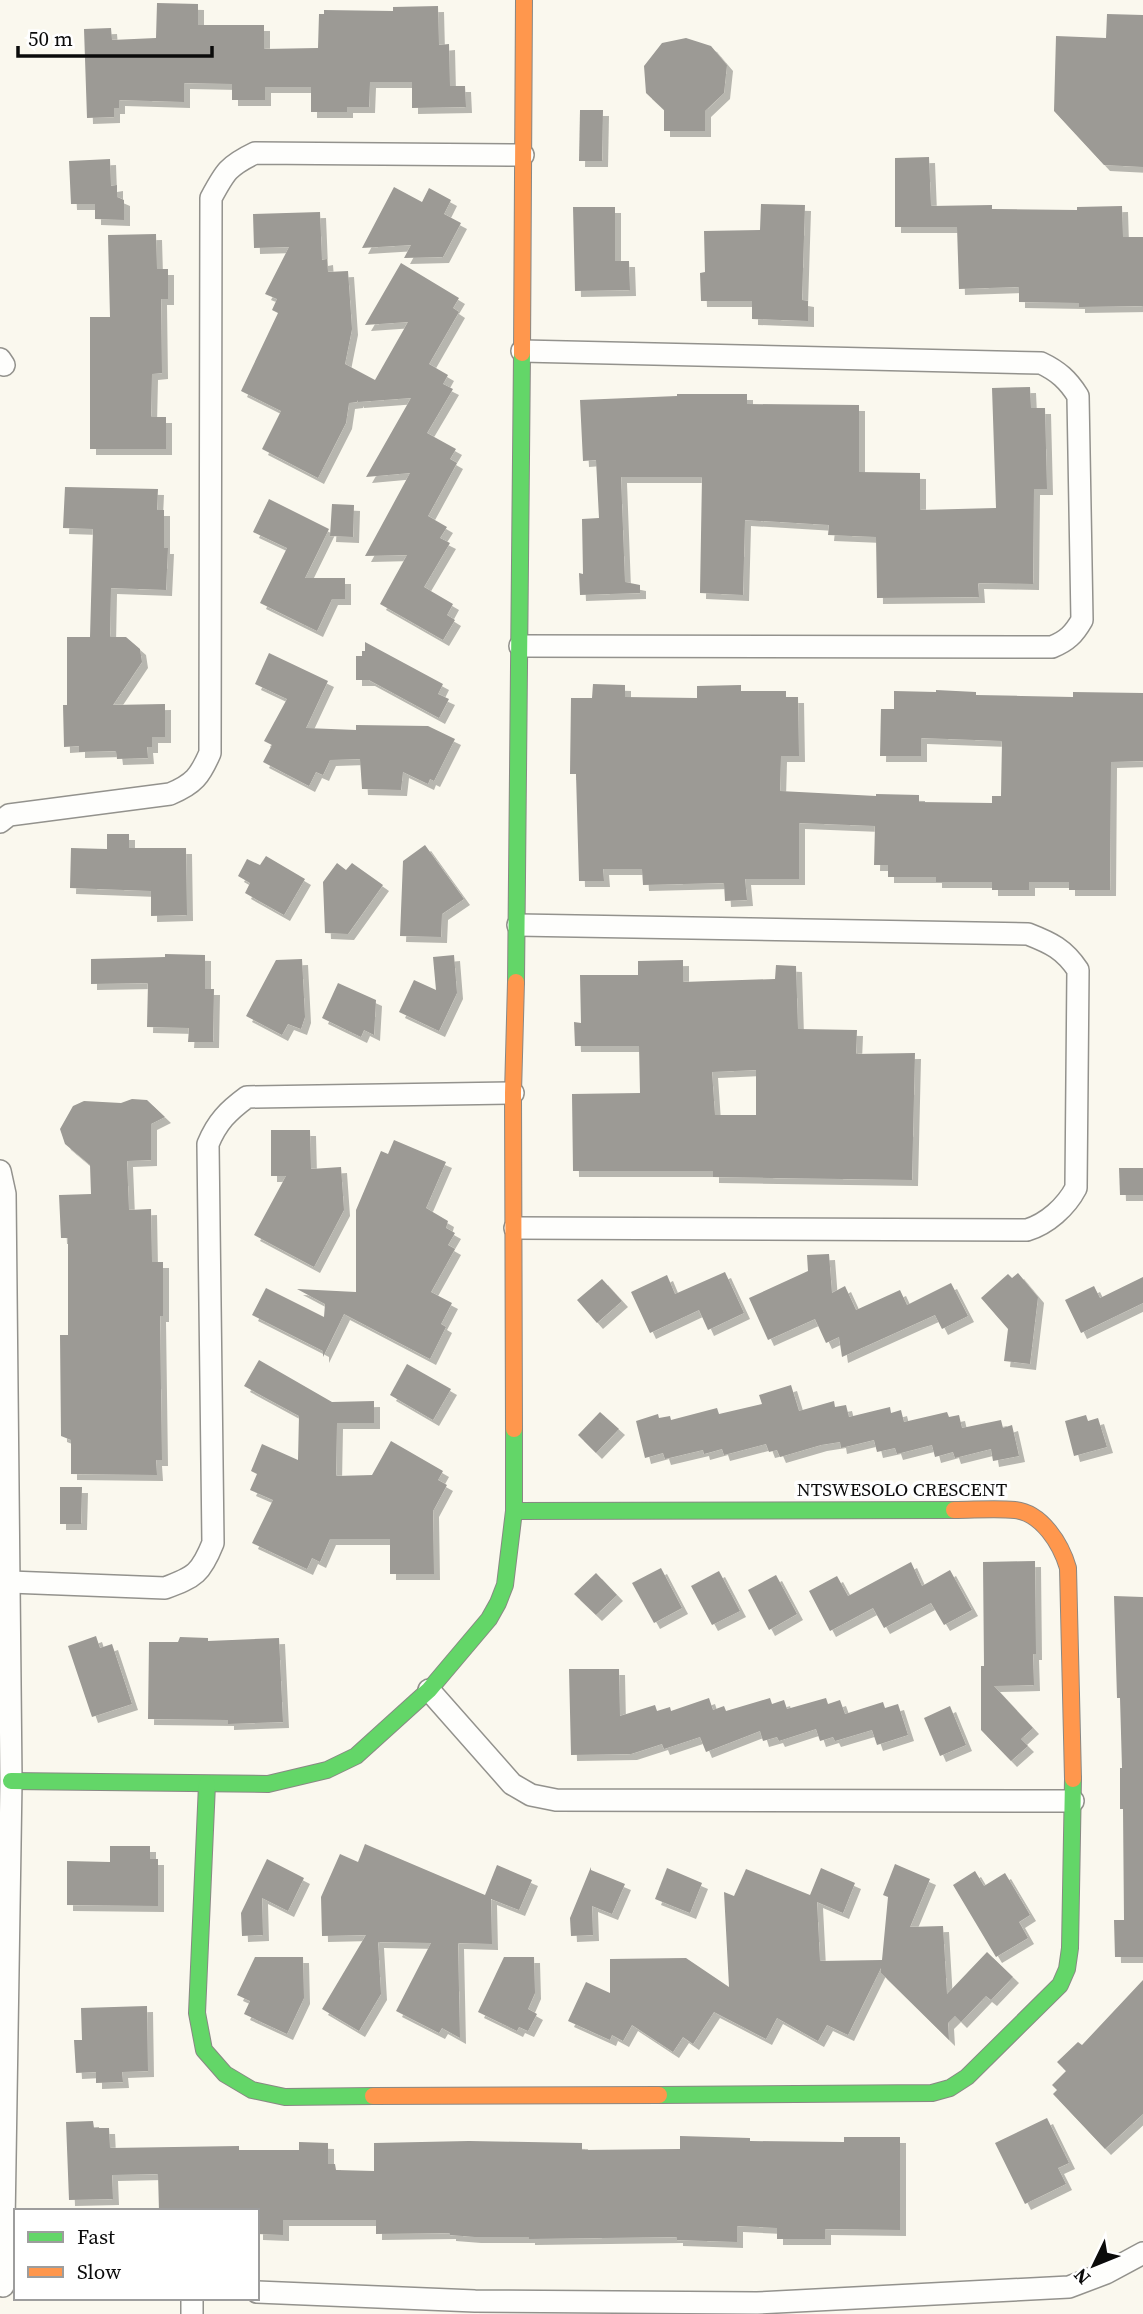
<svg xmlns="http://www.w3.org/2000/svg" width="1143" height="2314" font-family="'Source Serif 4',serif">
<defs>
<filter id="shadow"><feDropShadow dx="6" dy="6" stdDeviation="0" flood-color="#0004"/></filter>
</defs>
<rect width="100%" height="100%" fill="#faf8ee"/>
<g fill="#9c9a95" fill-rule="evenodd" filter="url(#shadow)">
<path d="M157,3L198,4V25H264V49L318,48L319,14H324V10L393,11V7L438,6L439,45L449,44L450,86H465L466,107L412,108V82H370L369,107H347V112H311V87H265V100H232V84L184,83V102L119,100V108H114V117L87,118L84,29L111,28L112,40L156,38Z"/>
<path d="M1107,14L1143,15V167L1104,165L1054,111L1056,36L1106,38Z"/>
<path d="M686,38L711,46L727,65L724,93L705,111V131H664V110L646,93L644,66L662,43Z"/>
<path d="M580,110H603L602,161H579Z"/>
<path d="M929,157L931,206L992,205V209L1077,210V207L1122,206L1123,237H1143V306L1079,307V303L1019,302V287L959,289L957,227H895V158Z"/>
<path d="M110,159L111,186L117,185V197L124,200V220L95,219V204H71L69,161Z"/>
<path d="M394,187L422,202L429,188L451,200L444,214L461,223L443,257L404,258L411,245L362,248Z"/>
<path d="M761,204L805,205L802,300L808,301V321L752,319V301H701L700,273L705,272L704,231L760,230Z"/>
<path d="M573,207H615V261H629L630,290L575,291Z"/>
<path d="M320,212L322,260L327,259L328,272L348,271L352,329L345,364L375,380L408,322L365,325L401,263L459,298L453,308L459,312L429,364L448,375L443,384L453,389L427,433L456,449L450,459L457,463L428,516L447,527L440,538L450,543L424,587L453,604L447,615L455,620L443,640L380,604L407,555L365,556L410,473L366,477L411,398L358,402V400L357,402L349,403L346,423L318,478L262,449L281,411L241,391L278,313L272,310L277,299L265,294L289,247L254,248L253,214Z"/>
<path d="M156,234L157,269H168V299H161L162,373L152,374L151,417H166V449H90V317H110L108,235Z"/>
<path d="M1030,387L1031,408H1045L1047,489H1034L1033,584L978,583L979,597L877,598L876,537L828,535L829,525L745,520L743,595L700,593L702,477H621L625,582L640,585V593L580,595L579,573L583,574L582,519L599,518L596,460L583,461L580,400L677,396V394H747V404L859,405V472L920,473V510L996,508L992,388Z"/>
<path d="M65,487L158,489L157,510H164V548H168L166,590L111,588L110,637H126L140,649L142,662L113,705L165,704V737H152V747H147L148,758L117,759L116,751L79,752V746L64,747L63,705H67V637H90L93,529L63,528Z"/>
<path d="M269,499L329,529L305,578H345V599H332L317,631L260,603L287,548L253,532Z"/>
<path d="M332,504L354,505L353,537L330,536Z"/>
<path d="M365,642L443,684L438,694L449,699L439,718L369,680H356V656H362V651H365Z"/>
<path d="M269,653L328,681L306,728L356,730V725L428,726L455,739L434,781L430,779L428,784L403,772L401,790L362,789L360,759L330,760L323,775L316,772L309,786L263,762L272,745L264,741L287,699L255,684Z"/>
<path d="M593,684L625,685V697L697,698V686L741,685V691H786V697H798L799,756H781L780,791L876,796V794L919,795V802L992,803V796H1001L1002,741L921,738V756H880L881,709H894V691L936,692V690L976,692V695L1073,697V692L1143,693V761L1111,762L1110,890H1069V882H1029V890H992V882H936V877H888V865H874L875,826L799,823V879H745L747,900L725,901L724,883L643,885L642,869H603L604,881H579L576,774H570L571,698H592Z"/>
<path d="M107,834H129V848H186L187,915L151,916V891L70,888L71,848L107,849Z"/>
<path d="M425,845L464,899L442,914L441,937L400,936L403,861Z"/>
<path d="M266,856L305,879L284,915L245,893L250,883L238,876L247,859L260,865Z"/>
<path d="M337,863L346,870L352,863L383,885L348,934L325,933L323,882Z"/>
<path d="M165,954L205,955V989H214L213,1042H188L189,1028L147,1027L148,983L91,984V959L165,957Z"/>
<path d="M454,955L457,993L439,1031L399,1012L414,980L436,990L433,957Z"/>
<path d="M302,959L305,1017L301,1029L288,1024L282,1035L246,1016L276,960Z"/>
<path d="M683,960V982L775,979L776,965L796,966L798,1029L857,1030L856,1054L915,1053L912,1180L713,1177V1171H573L572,1094L640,1093L639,1046H575L574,1022L581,1023L580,975H638V961ZM756,1070V1115H715L712,1072Z"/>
<path d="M338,983L376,1000L374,1035L364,1030L361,1037L322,1018Z"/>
<path d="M132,1099L147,1100L165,1117L151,1124V1160L127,1161L129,1210L151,1209L152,1262H163V1316H160L162,1460H156L157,1475L71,1474V1440L61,1436L60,1335H68V1238H61L59,1195L91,1194L90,1165L65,1144L60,1129L73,1106L84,1101L121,1103Z"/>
<path d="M271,1130H310L311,1169L341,1167L344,1210L314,1267L254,1235L286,1176H271Z"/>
<path d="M394,1140L446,1162L426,1208L448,1221L446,1228L455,1233L448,1245L455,1249L431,1292L452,1303L441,1324L446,1327L430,1359L344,1314L323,1357V1351L252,1315L266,1288L324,1317L325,1304L297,1289L356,1292V1210L381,1151L388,1154Z"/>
<path d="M1119,1168H1143V1195H1120Z"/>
<path d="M829,1254L832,1293L845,1286L856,1310L900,1290L907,1305L951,1283L968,1316L942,1329L935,1315L842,1357L839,1337L826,1343L815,1319L768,1340L749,1298L808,1271L807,1255Z"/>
<path d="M725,1272L744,1313L708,1330L699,1310L650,1333L631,1292L667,1275L675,1294Z"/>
<path d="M1018,1273L1038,1297L1030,1364L1004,1361L1008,1329L981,1298L1008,1274L1012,1278Z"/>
<path d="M1143,1277V1303L1081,1333L1065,1300L1094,1286L1100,1298Z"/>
<path d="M602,1279L622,1301L597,1323L577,1300Z"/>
<path d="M259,1360L332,1402L374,1401V1423H337L336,1476L372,1475L391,1441L443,1471L438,1480L447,1485L433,1511L434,1574H390V1539H330L320,1562L312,1558L307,1569L252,1543L273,1500L250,1490L257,1474L251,1471L262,1444L298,1460L299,1416L244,1386Z"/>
<path d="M407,1364L451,1389L433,1420L390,1395Z"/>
<path d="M791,1385L799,1411L834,1401L835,1407L846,1405L849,1417L890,1407L891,1413L901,1410L904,1422L947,1412L949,1417L959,1415L962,1428L1001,1420L1003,1428L1012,1425L1019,1456L993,1461L991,1449L955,1458L953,1452L935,1457L932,1445L897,1454L895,1448L877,1452L874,1440L841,1448L840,1442L821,1445L780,1457L777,1450L769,1452L766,1444L724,1455L722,1449L704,1454L703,1450L665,1459L663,1453L645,1458L636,1421L658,1414L659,1418L670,1416L671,1420L717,1408L719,1414L762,1404L759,1395Z"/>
<path d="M600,1412L619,1429L596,1453L578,1435Z"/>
<path d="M1086,1415L1088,1421L1098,1418L1107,1447L1074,1456L1065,1421Z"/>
<path d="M60,1487H82L81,1524H60Z"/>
<path d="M1035,1561L1036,1654H1033L1034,1685L994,1686L1033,1728L1021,1739L1028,1746L1011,1761L981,1730V1666H984L983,1562Z"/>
<path d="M911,1562L922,1586L950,1570L972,1610L944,1625L931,1603L884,1628L873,1608L830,1631L809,1591L837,1576L848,1596Z"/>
<path d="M661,1568L682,1608L654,1623L632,1583Z"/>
<path d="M719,1571L740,1611L712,1625L691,1586Z"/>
<path d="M596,1573L617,1595L596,1615L574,1594Z"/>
<path d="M776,1575L797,1614L769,1630L748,1590Z"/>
<path d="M1114,1596L1143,1597V1957H1115L1114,1920H1124L1123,1809H1120V1768H1122L1120,1698H1117Z"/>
<path d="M96,1636L100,1648L112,1644L132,1704L92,1717L68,1646Z"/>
<path d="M180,1637L208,1638V1641L279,1638L283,1722L228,1724V1720L148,1719L149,1642H178Z"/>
<path d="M569,1669H619L620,1716L655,1705L657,1711L670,1707L671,1711L709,1698L713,1710L724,1706L726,1711L770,1698L772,1704L784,1700L787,1709L826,1698L828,1704L840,1700L845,1714L883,1702L885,1708L898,1704L908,1735L877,1745L872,1730L835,1741L833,1737L820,1741L816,1729L779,1741L777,1737L763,1741L760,1731L706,1752L700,1737L664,1749L662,1744L631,1754L571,1755Z"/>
<path d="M950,1706L966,1745L940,1756L924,1718Z"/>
<path d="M365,1844L485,1895L497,1865L532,1880L519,1910L491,1899L492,1944L458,1943L460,2038L442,2028L439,2033L396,2011L431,1943L378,1942L381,1994L359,2031L322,2009L366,1935L322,1936L321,1897L340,1854L358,1862Z"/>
<path d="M110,1846H150V1859H158V1906L67,1905V1861L110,1862Z"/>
<path d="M267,1859L304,1878L288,1911L262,1898L263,1935L242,1936L241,1913Z"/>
<path d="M895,1864L930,1879L910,1927L943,1926L947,1994L987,1952L1013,1977L991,2000L986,1996L961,2022L955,2016L948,2023L949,2040L881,1973V1968L848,2035L827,2025L818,2041L777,2018L766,2039L714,2012L693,2044L683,2037L673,2052L632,2025L623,2041L612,2035L610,2040L568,2021L586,1982L610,1993V1959L686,1958L729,1987L724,1892L734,1896L746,1869L810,1895L821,1868L855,1883L843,1913L817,1902L820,1961L882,1960L888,1897L883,1895Z"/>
<path d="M591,1867V1870L625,1884L612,1914L592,1906L593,1935L571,1936L570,1918Z"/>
<path d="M667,1868L702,1883L690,1913L655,1899Z"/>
<path d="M975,1871L984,1886L1005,1873L1030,1915L1019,1922L1028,1938L996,1957L953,1885Z"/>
<path d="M255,1957H303L304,1998L287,2034L244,2014L250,2001L237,1995Z"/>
<path d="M504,1957H534L535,1993L528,2009L537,2014L528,2031L519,2027L517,2031L478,2012Z"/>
<path d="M1143,1980V2114L1105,2149L1053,2094L1057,2090L1052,2085L1066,2071L1057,2062L1078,2042L1082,2045Z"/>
<path d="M147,2006L148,2071L122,2072L123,2082L96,2083V2072L76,2073L74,2040H82L81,2008Z"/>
<path d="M1047,2118L1069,2163L1058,2168L1066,2184L1025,2204L995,2143Z"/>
<path d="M93,2121L94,2128H109L110,2148L239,2146V2150H299V2142L328,2143V2164H335L336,2170L374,2171V2143L469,2141L582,2143V2150L680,2149V2136L750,2138V2141L844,2142V2137H900V2230L825,2229V2239H777V2228L737,2226V2242L677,2240V2237L529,2239V2237H475L450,2235V2233L376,2234V2220H283V2235L257,2234V2211H159L158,2174L112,2175L113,2199L69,2200L66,2122Z"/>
</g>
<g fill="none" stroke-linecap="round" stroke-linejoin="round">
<g stroke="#93928d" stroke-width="24">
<g id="street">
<path d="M0,359L4,365"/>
<path d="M520,646L1052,647C1067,641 1074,634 1082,620L1078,396C1068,380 1058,371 1041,363L522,351"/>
<path d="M0,822L9,815L170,794C194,784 200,776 210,753L211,198C225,172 228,166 255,153L523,155"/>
<path d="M0,1171L5,1194L11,1781L3,2286"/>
<path d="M515,1228L1027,1230C1047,1224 1066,1207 1076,1188L1078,970C1064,949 1051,943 1028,934L518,925"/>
<path d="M10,1582L165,1588C195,1577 201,1573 213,1543L208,1144C217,1122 228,1111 247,1097L513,1093"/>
<path d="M429,1690L512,1784L531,1795L556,1800L1073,1801"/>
<path d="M257,2292L475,2301L757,2303L1069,2287L1106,2273L1143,2253"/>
<path d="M192,2314V2298"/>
</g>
</g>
<g stroke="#898884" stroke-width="18">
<g id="fast">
<path d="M516,982L522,353"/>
<path d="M514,1511L954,1510"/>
<path d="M11,1781L268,1784L327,1770L356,1756L429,1690L489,1619L498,1603L505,1585L514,1511V1429"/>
<path d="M207,1784L197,2013L204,2050L225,2074L252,2090L285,2097L373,2096"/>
<path d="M659,2095L932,2093L950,2088L967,2077L1060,1985L1067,1969L1070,1948L1073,1779"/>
</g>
</g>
<g stroke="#898884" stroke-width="18">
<g id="slow">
<path d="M522,353L524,0"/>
<path d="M514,1429L513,1093L516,982"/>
<path d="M954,1510C974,1510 995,1508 1015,1510C1042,1513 1061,1544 1068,1568L1073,1779"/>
<path d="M373,2096L659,2095"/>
</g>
</g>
<use href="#street" stroke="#fefefc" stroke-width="21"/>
<use href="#fast" stroke="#63d668" stroke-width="16"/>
<use href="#slow" stroke="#ff974d" stroke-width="16"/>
</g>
<g text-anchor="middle" stroke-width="7" stroke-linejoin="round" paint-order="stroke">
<g font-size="19" fill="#0b0b0b" stroke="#fff">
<text x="902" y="1496">NTSWESOLO CRESCENT</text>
</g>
</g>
<rect x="14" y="2209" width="245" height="91" fill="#ffffff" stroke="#9d9d9d" stroke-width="2"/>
<rect x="28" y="2232" width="35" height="10" fill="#63d668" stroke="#9d9d9d" stroke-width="2"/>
<text x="77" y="2244" font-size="21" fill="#0b0b0b">Fast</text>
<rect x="28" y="2267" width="35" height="10" fill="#ff974d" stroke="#9d9d9d" stroke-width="2"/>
<text x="77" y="2279" font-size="21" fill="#0b0b0b">Slow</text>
<g transform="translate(1094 2265) rotate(227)" stroke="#ffffff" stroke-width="5" paint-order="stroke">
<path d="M0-5L12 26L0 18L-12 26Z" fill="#0b0b0b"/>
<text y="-10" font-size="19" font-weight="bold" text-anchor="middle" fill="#0b0b0b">N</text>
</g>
<path d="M18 46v10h194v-10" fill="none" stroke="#0b0b0b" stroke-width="3.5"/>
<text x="28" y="46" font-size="21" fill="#0b0b0b" stroke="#ffffff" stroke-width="5" paint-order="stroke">50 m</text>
</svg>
